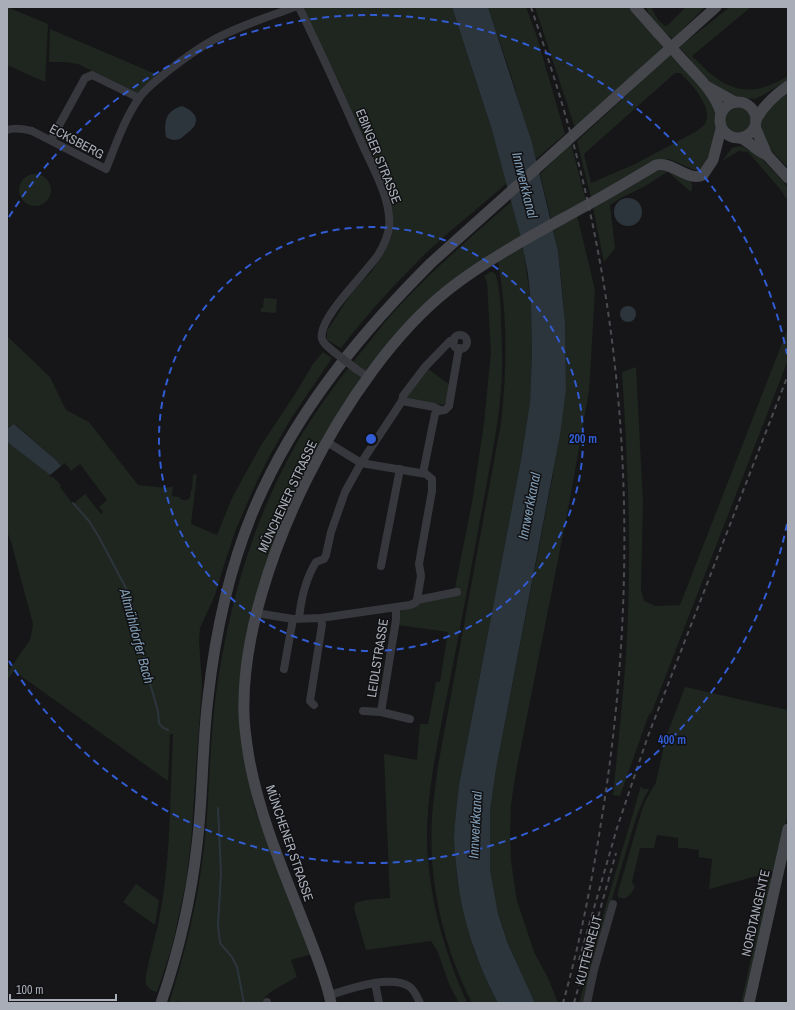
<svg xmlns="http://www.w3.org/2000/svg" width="795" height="1010" font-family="'Archivo Narrow',sans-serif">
<rect width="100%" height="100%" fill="#161618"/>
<g fill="#1e261f" fill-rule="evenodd">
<path d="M7,7L48,24L45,82L7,65Z"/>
<path d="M302,7H452L492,130L507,183C480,207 450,230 424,255C395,284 366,315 341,348L327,340V331L352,292L372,271L385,251L392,235L393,219L389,196L339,82Z"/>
<path d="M488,7H526L537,37L565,134L536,159L510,72Z"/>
<path d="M535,7H628L663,47L575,128Z"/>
<path d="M646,7H651L658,20L665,26L668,25L686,7H705L673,39C662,30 651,22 646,7Z"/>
<path d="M730,7H751L692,56C702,65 713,78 726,84C748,95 768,88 788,76V80L765,94L755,99L734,97L714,86L696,69L688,57L679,47Z"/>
<path d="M50,29L158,75L140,94L78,64L65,62H49Z"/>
<path d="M670,55L696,80L716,108V123L719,129L718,134L704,166L700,170H694L669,159L656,160L591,198L577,141ZM675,73H680C690,82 713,107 706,122C704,126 700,128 697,131L635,164L591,183L584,154Z"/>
<path d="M788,93V168C778,157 754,135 761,119C765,109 780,99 788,93Z"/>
<circle cx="738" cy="120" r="14"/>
<path d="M571,144L586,201L551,219L540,174Z"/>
<path d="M739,146L744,147L749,151H755L788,187V201L780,189L748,152L739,151L722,161L732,148Z"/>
<path d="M664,168C672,171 685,175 691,182C693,185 692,189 691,192L668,172C659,176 652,183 643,187C632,193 621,197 610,205L615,248L604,262L593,208L655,170Z"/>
<circle cx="35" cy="190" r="16"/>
<path d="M512,201L521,238L393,341L368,367L348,401L270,554L251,616L243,657L242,741L255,809L275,863L312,954L291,960L297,977L272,991L263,999V1003H183L176,1001L175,1003H169C185,953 198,901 204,848C210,797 209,745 216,694C228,609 249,533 289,457C310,417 341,376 370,341C380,328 390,315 402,303C436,267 474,234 512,201Z"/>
<path d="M577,215L595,290L589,391L570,499L515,777L511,805L510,834L511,861L517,901L534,952L548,978L558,1003H535L508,944L498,914L490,869V811L496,769L552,480L566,389L565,322L562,287L558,251L553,229Z"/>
<path d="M520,247L523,249L524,252L531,305L532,353L530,402L521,460L459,785L454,838L457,879L474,950L490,988L498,1003H472C443,946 428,881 432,817C433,800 436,783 438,766L501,423C507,369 508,316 498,263L500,259Z"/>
<path d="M490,272H493L496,275C500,290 501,307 501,323C502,345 503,367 501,390C499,417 494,444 489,471C476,540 464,610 450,680C439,737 423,802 428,860C432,910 447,958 467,1003H459L450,986L437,950L431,941L366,950L354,908L355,903L366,900L390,898L384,754L417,760L420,724H428L436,682H440L448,632L398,625L400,612L402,609L455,588L472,503L484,423L491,352L487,282L484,276Z"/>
<path d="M264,298L277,299L276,313L261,312V308H263Z"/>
<path d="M788,328V360L651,714H649L620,796L613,795C619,735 626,674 628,614C631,533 627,452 622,372L636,367L643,502L641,590L644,601L655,606L680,605Z"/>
<path d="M7,336L50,377L66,410L89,422L138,485L166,488L173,486L172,496L179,497L182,500H187L190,498L191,490H192L193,475L197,474L191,524L217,535L232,498L260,447L295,394L313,364L323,352L332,358L292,417L270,455L258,479L236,529L225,562L215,595L200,628L199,641L202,684L191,842L186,882L172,947L157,992C152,991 147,988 146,983C144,975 157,932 159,920C171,859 170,796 173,734H170L168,781L14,671L7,680V673L30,640L33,624L11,542L7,531V442L50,475V477H53L61,485L60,487L73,504L85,494L101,514L103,512L99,507L107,500L80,464L71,471L65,463L61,466L56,460L15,424L7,429Z"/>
<path d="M427,368L450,385L447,402L443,405L406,398Z"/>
<path d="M685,687L788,710V813L775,871L709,889L712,859L698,857L699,850L684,848H678V838L657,835L654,848H640L632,882L635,887C632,893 626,902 618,897V892L641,813L645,802L656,782L666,737Z"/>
<path d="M641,786L643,789H649C636,811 631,837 623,861C609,908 597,955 586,1003H579L604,912Z"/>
<path d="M769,877L772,880L745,1003H741Z"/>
<path d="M136,884L159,900L155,925L123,902Z"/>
</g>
<g fill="#2c353c">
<path d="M452,7H488L532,143L558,251L565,322L566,389L560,435L496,769L490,811V869L498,914L508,944L535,1003H498C475,960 460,913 456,864C455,855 454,846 454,837C455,820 457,803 459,785L521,460L530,402L532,353L531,305L528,274L521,238L492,130Z"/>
<path d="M182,106C199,113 201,124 186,134C183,137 179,140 175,140C172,140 169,139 166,137C164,122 165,111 182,106Z"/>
<circle cx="628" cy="212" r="14"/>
<circle cx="628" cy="314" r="8"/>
<path d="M14,424L56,460L61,466L50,475L7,442V429Z"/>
</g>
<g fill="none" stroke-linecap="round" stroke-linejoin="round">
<g stroke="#2c353c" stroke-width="2">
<path d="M73,503L89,521L100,539L128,592L133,609L149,680L158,711L159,723L162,727L168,730"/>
<path d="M218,808L221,873L218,925L220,943L232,957L237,967L244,1003"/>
</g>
<g stroke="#37383d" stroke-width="8">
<path d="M299,7C321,53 342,98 362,144C373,168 392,201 389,227C388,237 383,247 378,255C367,272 317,319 322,339C324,345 330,348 334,352"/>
<path d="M7,130C15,127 24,129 32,131L106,169C116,144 124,120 139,98C146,88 158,79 168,71C182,60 197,49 213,40C239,26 267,17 295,7"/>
<path d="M51,140L85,78L92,75L139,98"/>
<circle cx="460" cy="342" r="7"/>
<path d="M356,369L368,377"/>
<path d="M402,401L403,396L425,367L450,341H454"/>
<path d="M327,442L361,463L426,474L432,479V491L419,564L421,576L417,600"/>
<path d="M423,473L435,414L438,411L445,410L449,406L459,348"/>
<path d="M381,566L400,469"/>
<path d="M256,613L293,619L321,618L410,605L415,603L417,600L457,592"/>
<path d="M299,618C301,600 306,578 316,562L324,559L326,555L331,532L345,492L361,463L402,401L434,407L440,410"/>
<path d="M284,669L293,619"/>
<path d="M314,705L310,701L322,625L321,618"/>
<path d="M363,711L381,712L410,719"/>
<path d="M381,712L396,620V612L394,608"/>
<path d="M375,983L379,1003"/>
<path d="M330,995C349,989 391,974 410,987C415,991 417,997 420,1003"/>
<path d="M267,1002V1003"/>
<path d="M587,1003L594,970L613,904"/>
</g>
<g stroke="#45474d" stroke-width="11">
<path d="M635,7L658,33"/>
<path d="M688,66C701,80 715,94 721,113"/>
<path d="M708,87L735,102"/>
<circle cx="738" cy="120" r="18"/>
<path d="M756,120C763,106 775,95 788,86"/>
<path d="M755,127L767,155L788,178"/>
<path d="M741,138C751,143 758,152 767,155"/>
<path d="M161,1003C179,951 191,899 197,845C203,796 202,747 208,698C216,626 232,553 264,487C304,402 365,329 431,263L716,7"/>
<path d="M331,1003C326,979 317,957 308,934C286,877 260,819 249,758C246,740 243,721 244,702C245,570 345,372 448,290C489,258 535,234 580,209C606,195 631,180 656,165C673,161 687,182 703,175L713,160L721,129"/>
<path d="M749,1003L788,829"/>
</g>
<g stroke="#4a4c52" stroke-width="2" stroke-dasharray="5 4" stroke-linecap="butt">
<path d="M531,7C554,75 575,142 590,212C634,415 634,625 600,829C591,887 579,946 563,1003"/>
<path d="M579,960L617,828L648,736L788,375"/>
<path d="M574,1003L616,853"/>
</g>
<path stroke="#37383d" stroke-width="8" d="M334,352L356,369"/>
<path stroke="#45474d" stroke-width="11" d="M658,33L688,66"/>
</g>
<g fill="none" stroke="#325cd3" stroke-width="2" stroke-dasharray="7 5">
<circle cx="371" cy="439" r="212"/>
<path d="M787 524A425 425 0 0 1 9 661M9 217A425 425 0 0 1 787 354"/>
</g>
<g text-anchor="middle" stroke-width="3" stroke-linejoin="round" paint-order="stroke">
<g font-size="13" fill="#a8adb8" stroke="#111113">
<text transform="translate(77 141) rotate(28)" y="5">ECKSBERG</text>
<text transform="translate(379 156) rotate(68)" y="5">EBINGER STRASSE</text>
<text transform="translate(287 496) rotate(-65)" y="5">MÜNCHENER STRASSE</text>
<text transform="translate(377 658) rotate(-81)" y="5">LEIDLSTRASSE</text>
<text transform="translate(290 843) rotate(71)" y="5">MÜNCHENER STRASSE</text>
<text transform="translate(755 913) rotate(-77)" y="5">NORDTANGENTE</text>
<text transform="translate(588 950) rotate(-75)" y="5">KUTTENREUT</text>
</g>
<g font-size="14" font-style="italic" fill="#7f9bb3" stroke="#111113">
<text transform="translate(525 185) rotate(76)" y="5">Innwerkkanal</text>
<text transform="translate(529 506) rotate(-79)" y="5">Innwerkkanal</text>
<text transform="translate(137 636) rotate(75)" y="5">Altmühldorfer Bach</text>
<text transform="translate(475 825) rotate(-87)" y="5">Innwerkkanal</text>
</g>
</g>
<circle cx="371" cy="439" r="6" fill="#325cd3" stroke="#111113" stroke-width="2"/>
<g font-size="12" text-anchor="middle" font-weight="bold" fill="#325cd3" stroke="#111113" stroke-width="3" stroke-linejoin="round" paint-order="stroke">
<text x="583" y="443">200 m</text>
<text x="672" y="744">400 m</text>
</g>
<rect width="795" height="1010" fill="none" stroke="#a8adb8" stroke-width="16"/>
<path d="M10 994v6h106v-6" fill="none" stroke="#a8adb8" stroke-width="2"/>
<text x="16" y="994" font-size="12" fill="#a8adb8" stroke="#111113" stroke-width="3" paint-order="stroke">100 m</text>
</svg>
